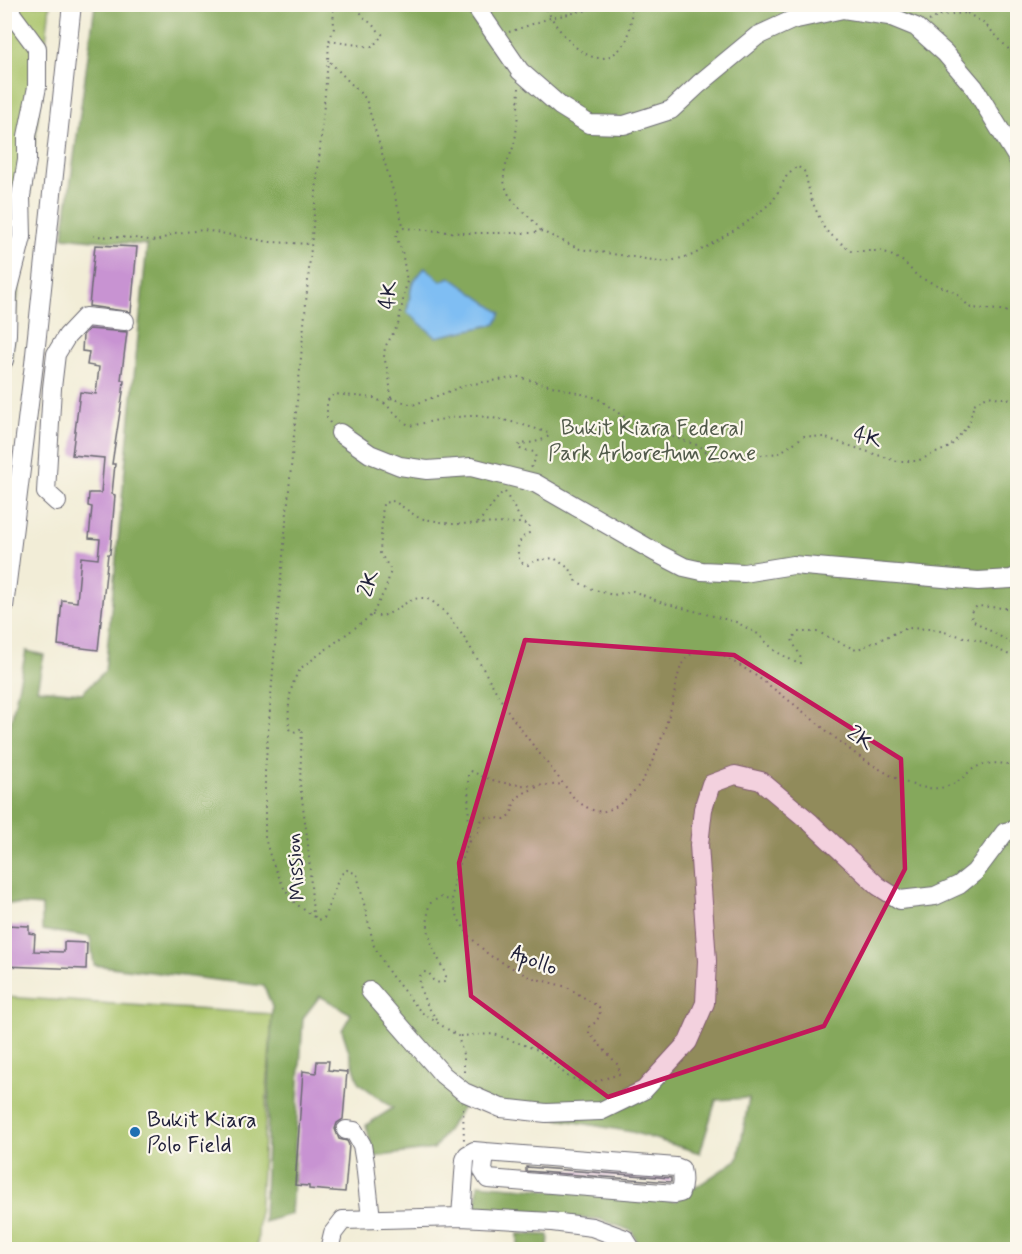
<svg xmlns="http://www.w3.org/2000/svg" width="1022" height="1254" font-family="Mynerve,sans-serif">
<rect width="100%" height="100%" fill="#fbf7ec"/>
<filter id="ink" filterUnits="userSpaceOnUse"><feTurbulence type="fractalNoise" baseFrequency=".0167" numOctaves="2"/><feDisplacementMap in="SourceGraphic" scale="12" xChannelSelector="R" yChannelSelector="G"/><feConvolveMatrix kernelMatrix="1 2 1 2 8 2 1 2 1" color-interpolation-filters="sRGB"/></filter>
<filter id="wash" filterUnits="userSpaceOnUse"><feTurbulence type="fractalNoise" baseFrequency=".008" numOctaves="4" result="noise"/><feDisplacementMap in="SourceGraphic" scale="24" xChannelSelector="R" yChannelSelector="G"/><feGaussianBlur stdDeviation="1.35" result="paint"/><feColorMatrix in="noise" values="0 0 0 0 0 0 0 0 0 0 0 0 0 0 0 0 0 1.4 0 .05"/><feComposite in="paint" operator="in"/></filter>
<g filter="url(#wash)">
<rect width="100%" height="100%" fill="#f2edd7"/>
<g fill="#a7c268" stroke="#647252" stroke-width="1.5">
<path d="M5,5H50L5,415Z"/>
<path d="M4,997L272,1014L257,1249H5Z"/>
</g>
<g fill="#85a85c" stroke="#54654c" stroke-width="1.5">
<path d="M95,5H1017V1249H640L632,1231L599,1219L476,1214L478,1184L675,1201L738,1159L749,1098L716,1100L700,1153L632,1132L466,1103L434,1149L374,1157L366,1125L393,1108L359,1083L342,1030L351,1014L320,996L303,1018L291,1214L264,1222L272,1007L264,986L94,965L90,937L42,930V906L5,903V749L26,651L44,655L37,689L82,693L105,671L147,245L63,237Z"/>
<path d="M518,1234L549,1235L548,1249H518Z"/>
</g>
<path fill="#7fbef3" stroke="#507097" stroke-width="1.5" d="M425,267L441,281L450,277L501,313L496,324L436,337L407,312L412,284Z"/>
<g id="blocks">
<g fill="#c893d2">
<path d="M95,245L137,247L131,312L89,306Z"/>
<path d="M89,329L127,332L121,380H124L123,392L112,464H115L112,494L115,495L110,554H108L98,650L58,645L62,600L77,602L81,557L98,559L100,539L89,538L92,507L88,506L89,493H101L104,458L72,455L80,392L96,394L99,367L87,365L89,352L82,351L83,335Z"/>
<path d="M4,925L29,926V933L35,934L34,951L64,952V942L87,943L86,969L4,966Z"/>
<path d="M317,1061H329L328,1070L347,1072L343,1119L337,1123L335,1129L339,1139L347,1141L349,1145L345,1192L309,1189V1186L295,1185L303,1071L316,1073Z"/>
<path d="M526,1167L671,1178V1182L526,1171Z"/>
</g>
</g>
</g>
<g filter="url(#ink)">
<use href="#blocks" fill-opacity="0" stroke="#6b6972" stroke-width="1.5"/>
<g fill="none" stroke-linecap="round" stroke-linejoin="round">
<g stroke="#6b6972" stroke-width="20">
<g id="minor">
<path d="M474,4L520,71L560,106L589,124L624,125L671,110L699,84L757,36L792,20L843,9L889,16L916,27L945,53L974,87L1018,159"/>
<path d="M4,360L7,334L8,292L22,237L21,196L27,160V136L37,87V48L11,13V4"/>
<path d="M340,433L370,454L400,466L427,470L471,467L535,483L655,552L684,567L702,571L744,573L793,565L978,581L1011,579L1018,576"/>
<path d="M57,502L46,492L52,388L56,354L67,336L85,317L125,321"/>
<path d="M4,607L34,364L72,4"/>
<path d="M370,991L443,1075L464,1092L501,1108L546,1113L601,1111L644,1090L688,1042L705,1003L707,961L699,845L703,809L711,784L735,775L761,781L811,823L878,886L900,900L935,896L959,885L975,872L1005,832L1018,829"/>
<path d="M346,1130L354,1131L362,1145L365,1163L371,1219"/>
<path d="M461,1217L465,1160L467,1155L474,1151L485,1152L676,1167L681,1169C683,1176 683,1186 680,1193L675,1194L488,1179L483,1171L485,1152"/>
<path d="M329,1250L333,1233L343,1220L461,1217L552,1222L592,1227L625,1239L632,1250"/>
</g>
</g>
<g stroke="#6b6972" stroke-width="2" stroke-dasharray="1.5 4.5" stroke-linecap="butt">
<path d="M333,4L334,28L329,41L328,60L366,99L404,228"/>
<path d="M544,4C554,26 585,70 612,55C619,51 625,44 628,37C631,27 631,15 632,4"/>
<path d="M921,13L922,10L930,4"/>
<path d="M967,13L985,24L1018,59"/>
<path d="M929,21L941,15L967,13L987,4"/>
<path d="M509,32L550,18L588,10L593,4"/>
<path d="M329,41L372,47L383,35L363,16L355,4"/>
<path d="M1018,43L1010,51L1018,50"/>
<path d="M519,88C518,105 518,123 515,140C511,160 497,171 508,193C515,207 532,217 541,231"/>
<path d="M93,236L134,238L157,241L175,233L204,230L270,242L311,244"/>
<path d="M391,398L389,376L384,357L385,347L398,325L407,281L402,251L396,237L398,231L404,228L460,233H532L541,231L580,249L666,262L693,255L746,223L773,201L786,177L797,166L805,172L811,199L825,230L851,251H883L904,262L918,277L954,292L971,308L1000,310L1018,314"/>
<path d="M391,398L413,405L466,385L518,377L597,398L634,424L700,446L716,461L779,453L804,436L823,437L896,461H917L950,447L969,424L974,404L987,396L1018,400"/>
<path d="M384,403L409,426C430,422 452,416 474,416C493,416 530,426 548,433L549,436C540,442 530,443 520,444L518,447L520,449L534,452L536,458L531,468"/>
<path d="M330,423L327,418V401L334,394L374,398L384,403L391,398"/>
<path d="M505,492L523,523"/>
<path d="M478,523L504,490"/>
<path d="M1018,609L977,606L971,612L972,620L1018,647"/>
<path d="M372,615C376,615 381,617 385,615C398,611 408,597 423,598C452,601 494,693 512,717C532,745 554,771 574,798C590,812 603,817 621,803C632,794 641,785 647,772C658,751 666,727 672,704C675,691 677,676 682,664C684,660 690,654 695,652C725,637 833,740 863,759C889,775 925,799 955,783C962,779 967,773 973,769C987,760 1002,764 1018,765"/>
<path d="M469,841L478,832L481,821L487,817L505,819L512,814C513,796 522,794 537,787"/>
<path d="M314,917L295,903L284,888L271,859L265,838V772L276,633L328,60"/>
<path d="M437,1020C428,1007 418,992 420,976L424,972L429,973L433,980L439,983L444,982L446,976C434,947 424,937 429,904L440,897L452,901"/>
<path d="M460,1036L494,1034L538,1050L567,1076L586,1084L620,1074L618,1065L589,1033V1027L596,1022L600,1015L599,1007L567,987L529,977L489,955L469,936L459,920L452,901L454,878L469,841L468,774L472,771C498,787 534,787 563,784"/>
<path d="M464,1072V1058L458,1036L421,1012L390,974L374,946L357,874L347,870L340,875L324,918L317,920L313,914L308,844L300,784L302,728L294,732L289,729C288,708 288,686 301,668L372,615L386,588L391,570L380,553L383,503L394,501L419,518L452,524L523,523L529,526V533C517,539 516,550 520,562L528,565L538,560L554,558L570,569L577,582L595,590L613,595L633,591L660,602L736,622L758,634L775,651L795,662L801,663C802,655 794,647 792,639L798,632H818L856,650L907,628L932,629L980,641L1018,659"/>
<path d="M463,1108L464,1141"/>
</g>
<use href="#minor" stroke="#fff" stroke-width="18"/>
</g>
</g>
<path fill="#c2185b" fill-opacity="0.2" stroke="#c2185b" stroke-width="4.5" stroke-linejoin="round" d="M525,640L734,655L901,759L905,869L824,1026L608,1097L471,996L459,863Z"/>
<circle fill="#1f6fb2" stroke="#fbf7ec" stroke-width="2" cx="135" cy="1132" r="6"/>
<g text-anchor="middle" stroke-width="4.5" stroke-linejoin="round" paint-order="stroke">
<g font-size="22" fill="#22223b" stroke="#fbf7ec">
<text transform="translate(387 295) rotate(-83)" y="8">4K</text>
<text transform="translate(868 436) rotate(17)" y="8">4K</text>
<text transform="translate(367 583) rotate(-72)" y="8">2K</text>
<text transform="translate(861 737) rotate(36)" y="8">2K</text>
<text transform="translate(294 867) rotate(-95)" y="8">Mission</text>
<text transform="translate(535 959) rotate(22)" y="8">Apollo</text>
</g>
<g font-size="22" fill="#515a4b" stroke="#fbf7ec">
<text x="652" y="435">Bukit Kiara Federal<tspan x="652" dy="25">Park Arboretum Zone</tspan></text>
</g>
<g font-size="22" fill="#22223b" stroke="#fbf7ec" text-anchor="start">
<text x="147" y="1127">Bukit Kiara<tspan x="147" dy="25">Polo Field</tspan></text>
</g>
</g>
<rect width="1022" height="1254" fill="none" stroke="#fbf7ec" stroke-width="24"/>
</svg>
